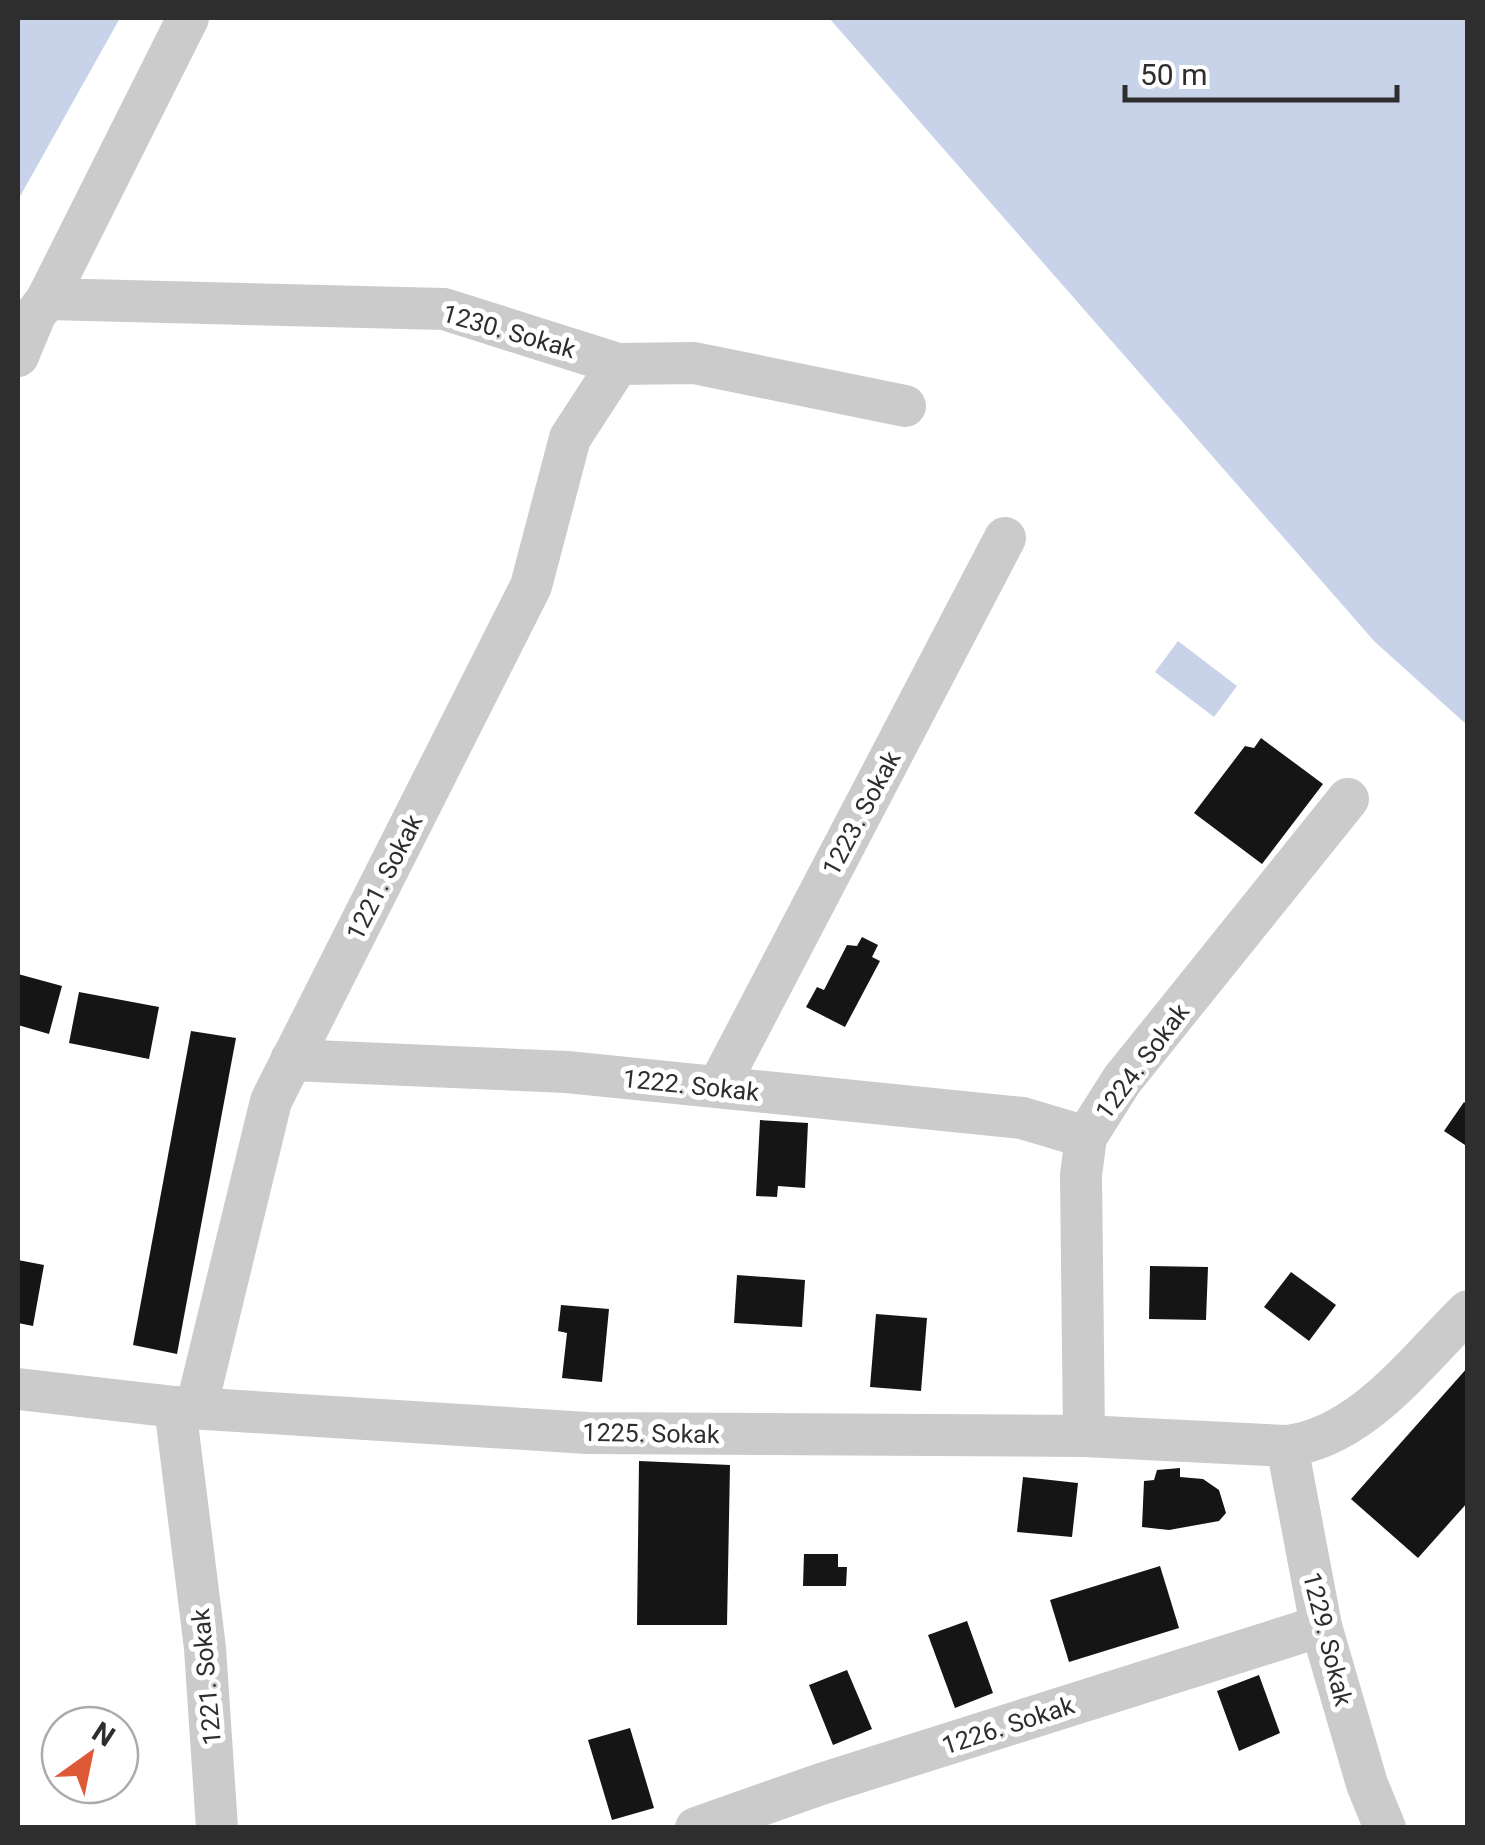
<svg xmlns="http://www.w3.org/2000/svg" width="1485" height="1845" font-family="Roboto,sans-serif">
<rect width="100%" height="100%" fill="#fff"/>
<g fill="#c8d3ea">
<path d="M18,18H120L18,200Z"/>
<path d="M829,18H1467V725L1374,641Z"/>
<path d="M1178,641L1237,686L1214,717L1155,672Z"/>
</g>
<g fill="#151515">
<path d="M1261,738L1323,784L1262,864L1194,813L1245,746L1254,748Z"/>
<path d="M862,937L878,945L872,957L880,961L845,1027L806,1007L817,987L824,990L847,945L857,946Z"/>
<path d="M18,974L62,986L49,1034L18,1025Z"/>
<path d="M79,992L159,1007L149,1059L69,1043Z"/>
<path d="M191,1031L236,1038L177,1354L133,1345Z"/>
<path d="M1464,1102L1468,1105V1147L1444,1131Z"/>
<path d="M760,1120L808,1123L805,1188L778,1186L777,1197L756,1196Z"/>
<path d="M18,1260L44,1265L33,1326L18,1323Z"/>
<path d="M1150,1266L1208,1267L1206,1320L1149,1319Z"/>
<path d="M1291,1272L1336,1305L1309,1341L1264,1307Z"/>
<path d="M737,1275L805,1280L802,1327L734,1323Z"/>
<path d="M561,1305L609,1309L602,1382L562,1378L567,1333L558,1331Z"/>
<path d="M876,1314L927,1318L921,1391L870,1387Z"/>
<path d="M1468,1367V1502L1418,1558L1351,1499Z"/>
<path d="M639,1461L730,1465L727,1625H637Z"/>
<path d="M1180,1468V1477L1203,1479L1219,1490L1226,1513L1219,1521L1169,1530L1142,1527L1144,1481L1154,1480L1157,1470Z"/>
<path d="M1023,1477L1078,1483L1072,1537L1017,1532Z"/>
<path d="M804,1554H838V1567H847L846,1586H803Z"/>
<path d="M1160,1566L1179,1628L1069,1662L1050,1600Z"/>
<path d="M967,1621L993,1693L955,1708L928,1635Z"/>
<path d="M847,1670L872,1729L833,1745L809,1685Z"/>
<path d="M1259,1675L1280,1733L1239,1751L1217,1691Z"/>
<path d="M630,1728L654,1808L612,1820L588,1740Z"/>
</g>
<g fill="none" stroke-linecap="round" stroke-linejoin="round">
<g stroke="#cbcbcb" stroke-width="42">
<path d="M47,299L444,309L618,364L694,363L905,406"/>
<path d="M18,356L35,315L47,299L188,18"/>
<path d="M291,1060L567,1072L1022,1118L1086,1137"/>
<path d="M718,1087L1005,538"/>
<path d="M18,1389L175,1407L587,1433L1084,1436L1287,1446C1362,1437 1416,1362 1468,1311"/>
<path d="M175,1407L205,1648L217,1828"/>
<path d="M196,1409L271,1101L531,586L570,438L618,364"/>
<path d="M1084,1436L1081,1175L1086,1137L1122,1080L1348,799"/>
<path d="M1287,1446L1321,1626L1367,1784L1385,1828"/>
<path d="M696,1828L821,1784L1321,1626"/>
</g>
</g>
<g text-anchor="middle" stroke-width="10" stroke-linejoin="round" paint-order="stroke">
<g font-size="25" fill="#2e2e2e" stroke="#fff">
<text transform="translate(509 331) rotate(16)" y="9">1230. Sokak</text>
<text transform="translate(861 813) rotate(-62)" y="9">1223. Sokak</text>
<text transform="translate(384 877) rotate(-63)" y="9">1221. Sokak</text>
<text transform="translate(1142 1061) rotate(-53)" y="9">1224. Sokak</text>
<text transform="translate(691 1085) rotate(6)" y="9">1222. Sokak</text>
<text transform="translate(651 1433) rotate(1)" y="9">1225. Sokak</text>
<text transform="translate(1328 1639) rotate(76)" y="9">1229. Sokak</text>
<text transform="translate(206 1677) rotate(-95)" y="9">1221. Sokak</text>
<text transform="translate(1008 1725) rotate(-18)" y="9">1226. Sokak</text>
</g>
</g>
<rect width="1485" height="1845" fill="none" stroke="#2e2e2e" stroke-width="40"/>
<g transform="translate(90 1755) rotate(33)"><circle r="48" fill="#ffffff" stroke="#ababab" stroke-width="2.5"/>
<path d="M0-8L18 38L0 25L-18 38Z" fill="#de5a37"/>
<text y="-15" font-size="28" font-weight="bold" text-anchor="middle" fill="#2e2e2e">N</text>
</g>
<path d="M1125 85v15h272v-15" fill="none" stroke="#2e2e2e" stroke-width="5"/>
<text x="1140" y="85" font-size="30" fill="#2e2e2e" stroke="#ffffff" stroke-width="8" paint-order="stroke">50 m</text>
</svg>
